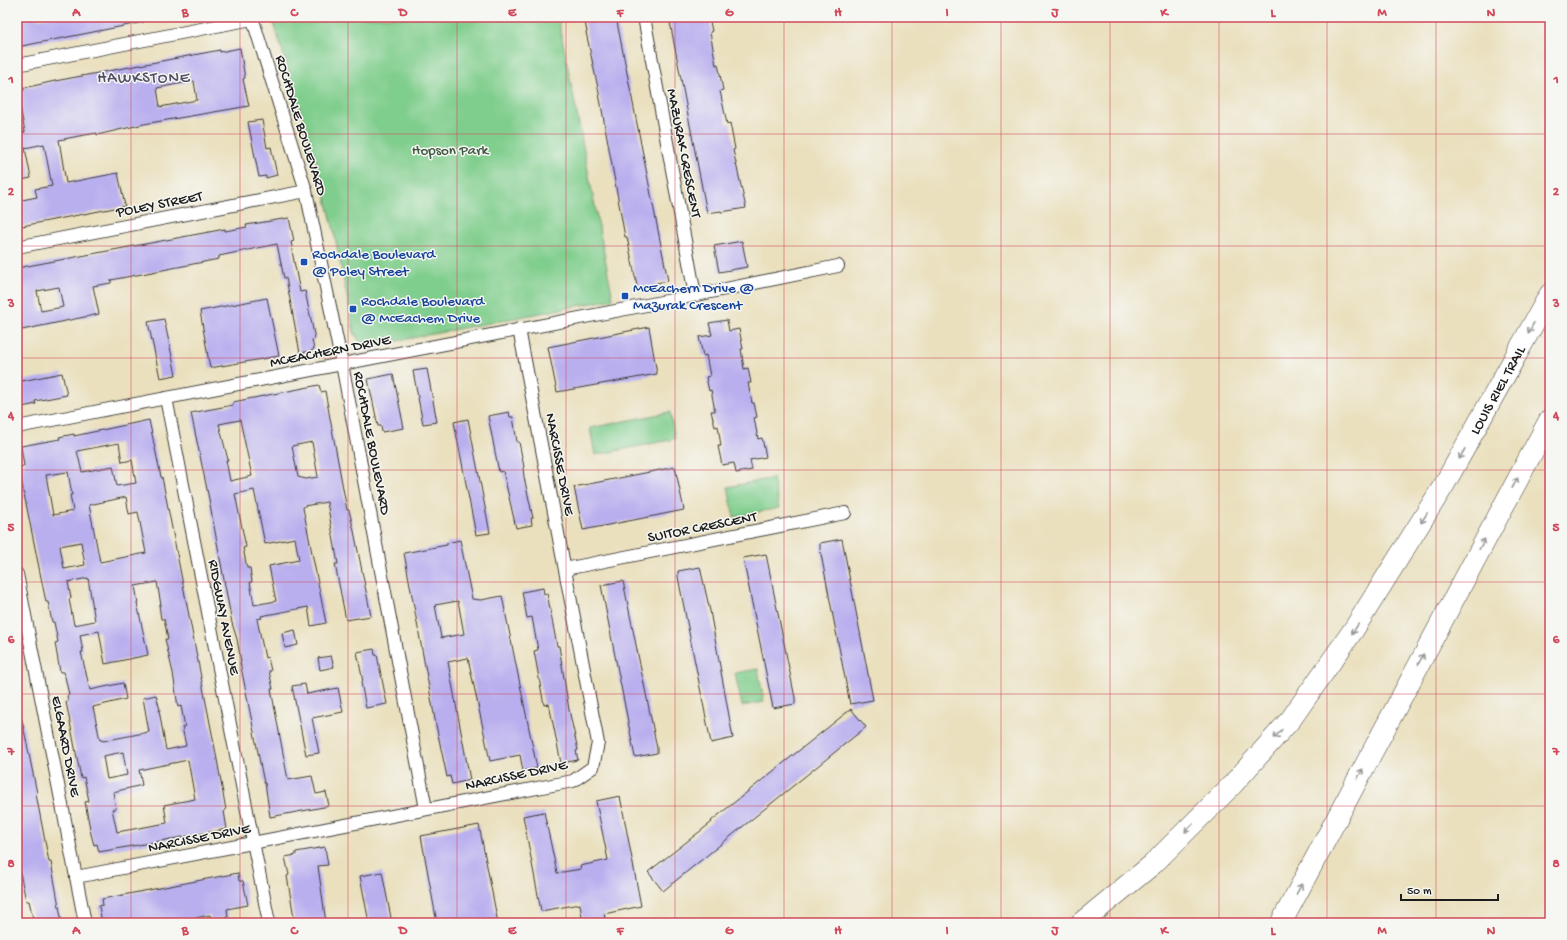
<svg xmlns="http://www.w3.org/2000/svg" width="1567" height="940" font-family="'Gochi Hand',sans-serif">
<rect width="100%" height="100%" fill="#f6f6f2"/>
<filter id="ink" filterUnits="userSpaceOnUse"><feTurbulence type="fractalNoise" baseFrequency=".025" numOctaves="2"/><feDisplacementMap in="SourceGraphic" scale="8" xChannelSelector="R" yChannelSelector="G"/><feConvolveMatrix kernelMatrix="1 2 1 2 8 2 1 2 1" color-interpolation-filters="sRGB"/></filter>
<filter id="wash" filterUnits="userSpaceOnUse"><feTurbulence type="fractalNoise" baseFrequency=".012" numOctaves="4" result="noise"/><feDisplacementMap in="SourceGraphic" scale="16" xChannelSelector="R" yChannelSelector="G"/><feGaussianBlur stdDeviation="0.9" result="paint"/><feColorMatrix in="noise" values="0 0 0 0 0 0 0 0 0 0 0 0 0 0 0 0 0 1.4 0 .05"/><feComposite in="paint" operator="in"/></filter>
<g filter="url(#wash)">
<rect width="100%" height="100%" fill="#eae0be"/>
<g fill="#80ce8d" stroke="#4e7554">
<path d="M272,17H558L613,299L371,346L360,342L354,332L333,227L320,174Z"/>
<path d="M670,412L675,439L595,455L590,428Z"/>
<path d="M773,478L779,508L734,517L728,487Z"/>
<path d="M758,669L764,702L742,706L735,673Z"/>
</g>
<g id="blocks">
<g fill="#b9afef" fill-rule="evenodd">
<path d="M36,17V19L50,17H143L144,22L17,47V21Z"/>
<path d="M584,17H616L668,281L656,283L657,287L638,291L627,237H625L598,88L586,32H587Z"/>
<path d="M669,17H709L712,31L710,32L716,65L718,64L723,90L720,91L727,124L730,123L735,149L733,150L746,208L721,212V211L707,213Z"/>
<path d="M240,48L245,78L243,79L249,106L144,124L97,135V133L79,136L59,140L66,183L118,173L125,206L17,227V201L37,197L35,189L52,186L44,144L25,148L31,178L17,181V134L25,132L17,91L24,90V88L55,81L220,50V52ZM194,81L197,100L160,107L157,88Z"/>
<path d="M262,120L267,148L271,147L277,175L266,178V176L259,177L248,122Z"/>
<path d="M289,218L294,241L291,242L293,251H292L300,292L305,291L315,339L312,340L314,349L311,351L300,353L286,278H284L277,244L219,256V259L111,280V283L93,286L99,314L17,331V268L225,229V231L247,227L246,225ZM59,287L63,307L41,311L37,291Z"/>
<path d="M742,241L747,267L719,272L714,246Z"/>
<path d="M267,298L279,356L210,368L200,311Z"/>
<path d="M164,319L176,375L160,378L148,322Z"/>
<path d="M727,320L729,331L739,329L743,349H741L744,369L748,368L751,383H748L752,403H754L757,417L754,418L758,439L762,438L766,457L750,460L752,470L736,473L734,463L722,465L718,446H721L718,426L715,427L711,411H715L711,390L709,391L706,377L710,376L706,355L703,356L699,337L712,335L709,323Z"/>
<path d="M649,327L657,374L557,392L548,347Z"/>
<path d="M427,369L437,422L423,424L413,371Z"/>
<path d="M62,373L67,395L35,401L36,404L22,407L17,382Z"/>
<path d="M393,374L404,428L382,432L381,426H378L368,379Z"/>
<path d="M319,385L321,392L325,391L347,510H349L354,531L371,616L346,620L335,564H338L327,502L304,506L303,508L326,623L311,626L308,607L261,616L262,618L257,619L265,658L268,657L271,671H269L273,689H271L288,780L312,776L316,794L326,792L329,806L270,817L265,783H264L253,727L240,662H241L237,639L232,623L209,499L191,413L233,405V402ZM240,420L252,476L230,481L226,460H228L219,424ZM312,442L318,477L306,479L298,477L292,446ZM254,490L265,544L295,538L299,560L269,566L276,601L254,605L250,582H252L250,568H247L243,548L246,547L235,494Z"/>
<path d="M509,412L510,417H513L517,442H519L524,467L523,468L524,477L533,518H531L532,525L516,528L503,471L499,472L488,416Z"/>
<path d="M468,419L490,533L476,535L454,422Z"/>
<path d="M149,420L161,477H162L216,754L226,810L224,811L227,829L99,852L97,844L94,845L91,834L85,802L89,801L84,777L81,778L66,702L68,701L67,696L69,695L64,672H60L55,643L58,642L54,622H52L48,602H46L22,484L19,467L24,466L21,446L60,439L59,437L74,434V436ZM119,443L122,462L132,460L136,483L117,486L113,466L82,472L77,451ZM68,472L72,495H70L73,511L53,515L46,475ZM126,497L129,514L138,512L146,553L100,562L89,505ZM81,542L85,565L64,569L60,546ZM88,578L95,621L74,625L69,599L71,598L68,582ZM157,582L161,605H159L161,619H164L168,639H165L173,673L178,707L181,706L185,727H182L186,746L166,750L159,710H160L156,695L143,698L149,732L103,741L102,740H100L93,707L126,699L123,683L90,690L81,652H83L80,635L99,631L105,664L148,655L137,603H138L135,586ZM123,752L127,775L107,779L103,756ZM188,760L195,799L164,805L167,823L117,832L112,809H116L113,792L142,785L139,770Z"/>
<path d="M675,467L684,510L583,530L574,487Z"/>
<path d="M842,539L873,700L850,704L820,549V543Z"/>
<path d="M460,540L472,599L481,600L502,596L537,768L523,771L520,755L490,761L468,658L448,662L470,780L452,784L450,776L447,777L436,725L404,553L447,545V543ZM458,601L464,634L441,638L435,605Z"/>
<path d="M766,554L795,698V704L773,708L743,558Z"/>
<path d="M700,567L710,611L733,738L711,743L678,577V571Z"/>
<path d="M623,581L657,748V753L635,757L601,585Z"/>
<path d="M543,588L544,594L547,593L557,646H559L569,710L578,750L576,751L578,760L561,763L549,704L544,705L534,651L538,650L532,617L527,618L522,592Z"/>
<path d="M295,630L298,645L285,648L282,633Z"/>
<path d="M374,649L375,655H377L387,704L366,708L361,682H363L357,652Z"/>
<path d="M331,656L334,667L320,670L318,658Z"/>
<path d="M305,684L307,694L338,688L343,712L312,718L319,753L306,755L292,686Z"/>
<path d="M851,709L866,727L663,891L648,872L712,822L711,821Z"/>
<path d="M17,720H22L37,793L36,794L49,862H51L62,923H34L29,901H26L18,863H17Z"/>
<path d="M620,796L641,906L604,914L606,923H583L580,904L541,911L523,816L544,812L557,873L581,869L580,866L608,860L596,801Z"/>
<path d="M479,825L498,923H437L421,836Z"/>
<path d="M325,847L328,865L318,866L326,923H295L287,876L289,875L285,857L296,855V852Z"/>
<path d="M382,872L392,923H369L360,876Z"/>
<path d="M238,873L239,881H243L248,905L227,909L228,917L211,920L210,915L186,920V923H102L99,906L103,905L102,899Z"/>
</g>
</g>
</g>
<g filter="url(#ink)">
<use href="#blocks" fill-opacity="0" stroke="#3b3934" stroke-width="1"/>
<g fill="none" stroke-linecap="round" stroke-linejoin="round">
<g stroke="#3b3934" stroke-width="14">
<g id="street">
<path d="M252,17L306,191L342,364L426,809"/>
<path d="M644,17L695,295"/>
<path d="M17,65L252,19"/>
<path d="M17,247L306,191"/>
<path d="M166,398L269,923"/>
<path d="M17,427L672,300L838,266"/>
<path d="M565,569L845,513"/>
<path d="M17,574L85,923"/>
<path d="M76,877L573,781L593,767L598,743L519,329"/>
</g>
</g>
<g stroke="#3b3934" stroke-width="22">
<g id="highway">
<path id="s1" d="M1081,923L1153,864L1233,784L1291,719L1354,629L1444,485L1550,294"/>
<path d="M1281,923L1550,419"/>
</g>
</g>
<use href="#street" stroke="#fff" stroke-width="12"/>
<use href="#highway" stroke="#fff" stroke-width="21"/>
</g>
<defs><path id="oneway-shaft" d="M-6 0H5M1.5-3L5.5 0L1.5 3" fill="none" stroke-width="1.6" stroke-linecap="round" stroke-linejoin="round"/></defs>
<g stroke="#999">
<use href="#oneway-shaft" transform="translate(1531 328) rotate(119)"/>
<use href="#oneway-shaft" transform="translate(1462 454) rotate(119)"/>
<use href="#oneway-shaft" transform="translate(1515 483) rotate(-61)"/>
<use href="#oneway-shaft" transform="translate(1424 518) rotate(122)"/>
<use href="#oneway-shaft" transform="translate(1482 544) rotate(-62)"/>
<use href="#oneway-shaft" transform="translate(1355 629) rotate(123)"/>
<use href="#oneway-shaft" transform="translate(1421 659) rotate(-62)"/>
<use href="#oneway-shaft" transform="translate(1278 734) rotate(132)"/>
<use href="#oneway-shaft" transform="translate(1360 774) rotate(-62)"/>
<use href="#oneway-shaft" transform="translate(1189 828) rotate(135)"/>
<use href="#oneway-shaft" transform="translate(1299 889) rotate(-62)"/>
</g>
</g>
<path fill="none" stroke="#d1495b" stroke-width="1" stroke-opacity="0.55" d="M131,17V923M240,17V923M348,17V923M457,17V923M566,17V923M675,17V923M784,17V923M892,17V923M1001,17V923M1110,17V923M1219,17V923M1327,17V923M1436,17V923M17,134H1550M17,246H1550M17,358H1550M17,470H1550M17,582H1550M17,694H1550M17,806H1550"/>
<g fill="#1a4fb4" stroke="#f6f6f2" stroke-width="1.5">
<rect x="300" y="258" width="8" height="8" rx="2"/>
<rect x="621" y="292" width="8" height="8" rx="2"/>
<rect x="349" y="305" width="8" height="8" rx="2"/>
</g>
<g text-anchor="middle" stroke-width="3" stroke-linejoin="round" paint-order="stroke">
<g font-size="15" fill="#1c1c1c" stroke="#f6f6f2">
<text transform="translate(302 125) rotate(73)" y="5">ROCHDALE BOULEVARD</text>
<text transform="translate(685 153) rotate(79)" y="5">MAZURAK CRESCENT</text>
<text transform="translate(159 203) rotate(-11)" y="5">POLEY STREET</text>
<text transform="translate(330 350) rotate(-11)" y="5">MCEACHERN DRIVE</text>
<text dy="5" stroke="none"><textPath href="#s1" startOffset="682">LOUIS RIEL TRAIL</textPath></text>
<text transform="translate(373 443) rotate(79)" y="5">ROCHDALE BOULEVARD</text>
<text transform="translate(561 464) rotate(79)" y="5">NARCISSE DRIVE</text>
<text transform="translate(702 526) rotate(-11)" y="5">SUITOR CRESCENT</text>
<text transform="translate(225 617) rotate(79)" y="5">RIDGWAY AVENUE</text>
<text transform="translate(67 746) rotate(79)" y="5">ELGAARD DRIVE</text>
<text transform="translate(516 774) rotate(-12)" y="5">NARCISSE DRIVE</text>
<text transform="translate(199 837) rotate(-11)" y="5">NARCISSE DRIVE</text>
</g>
<g font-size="15" fill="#3f5a44" stroke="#f6f6f2">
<text x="450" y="154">Hopson Park</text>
</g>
<g font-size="15" fill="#164399" stroke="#f6f6f2" text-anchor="start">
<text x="312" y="258">Rochdale Boulevard<tspan x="312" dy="17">@ Poley Street</tspan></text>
<text x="633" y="292">McEachern Drive @<tspan x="633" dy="17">Mazurak Crescent</tspan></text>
<text x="361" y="305">Rochdale Boulevard<tspan x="361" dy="17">@ McEachem Drive</tspan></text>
</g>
<g font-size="16" letter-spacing="1" fill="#534f66" stroke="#f6f6f2">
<text x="144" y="82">HAWKSTONE</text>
</g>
</g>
<rect width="1567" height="940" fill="none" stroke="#f6f6f2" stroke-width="44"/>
<path d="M1401 894v6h97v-6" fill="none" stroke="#1c1c1c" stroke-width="2"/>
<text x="1407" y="894" font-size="12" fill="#1c1c1c" stroke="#f6f6f2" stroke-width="3" paint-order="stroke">50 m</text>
<rect x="22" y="22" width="1523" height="896" fill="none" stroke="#d1495b" stroke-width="1.5"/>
<g font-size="13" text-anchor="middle" font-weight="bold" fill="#d1495b">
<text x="76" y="16">A</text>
<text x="185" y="16">B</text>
<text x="294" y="16">C</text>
<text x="403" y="16">D</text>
<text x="512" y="16">E</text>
<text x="620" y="16">F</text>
<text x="729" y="16">G</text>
<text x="838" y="16">H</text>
<text x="947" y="16">I</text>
<text x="1055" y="16">J</text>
<text x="1164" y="16">K</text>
<text x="1273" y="16">L</text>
<text x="1382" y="16">M</text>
<text x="1491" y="16">N</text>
<text x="11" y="83">1</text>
<text x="1556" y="83">1</text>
<text x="11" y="195">2</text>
<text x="1556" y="195">2</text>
<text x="11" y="307">3</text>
<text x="1556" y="307">3</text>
<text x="11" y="419">4</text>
<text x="1556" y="419">4</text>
<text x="11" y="531">5</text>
<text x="1556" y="531">5</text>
<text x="11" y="643">6</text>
<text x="1556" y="643">6</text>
<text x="11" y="755">7</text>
<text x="1556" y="755">7</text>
<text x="11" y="867">8</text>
<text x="1556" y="867">8</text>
<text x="76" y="934">A</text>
<text x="185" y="934">B</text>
<text x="294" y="934">C</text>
<text x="403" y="934">D</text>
<text x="512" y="934">E</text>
<text x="620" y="934">F</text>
<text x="729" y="934">G</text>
<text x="838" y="934">H</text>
<text x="947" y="934">I</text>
<text x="1055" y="934">J</text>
<text x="1164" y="934">K</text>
<text x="1273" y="934">L</text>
<text x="1382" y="934">M</text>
<text x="1491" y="934">N</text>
</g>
</svg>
